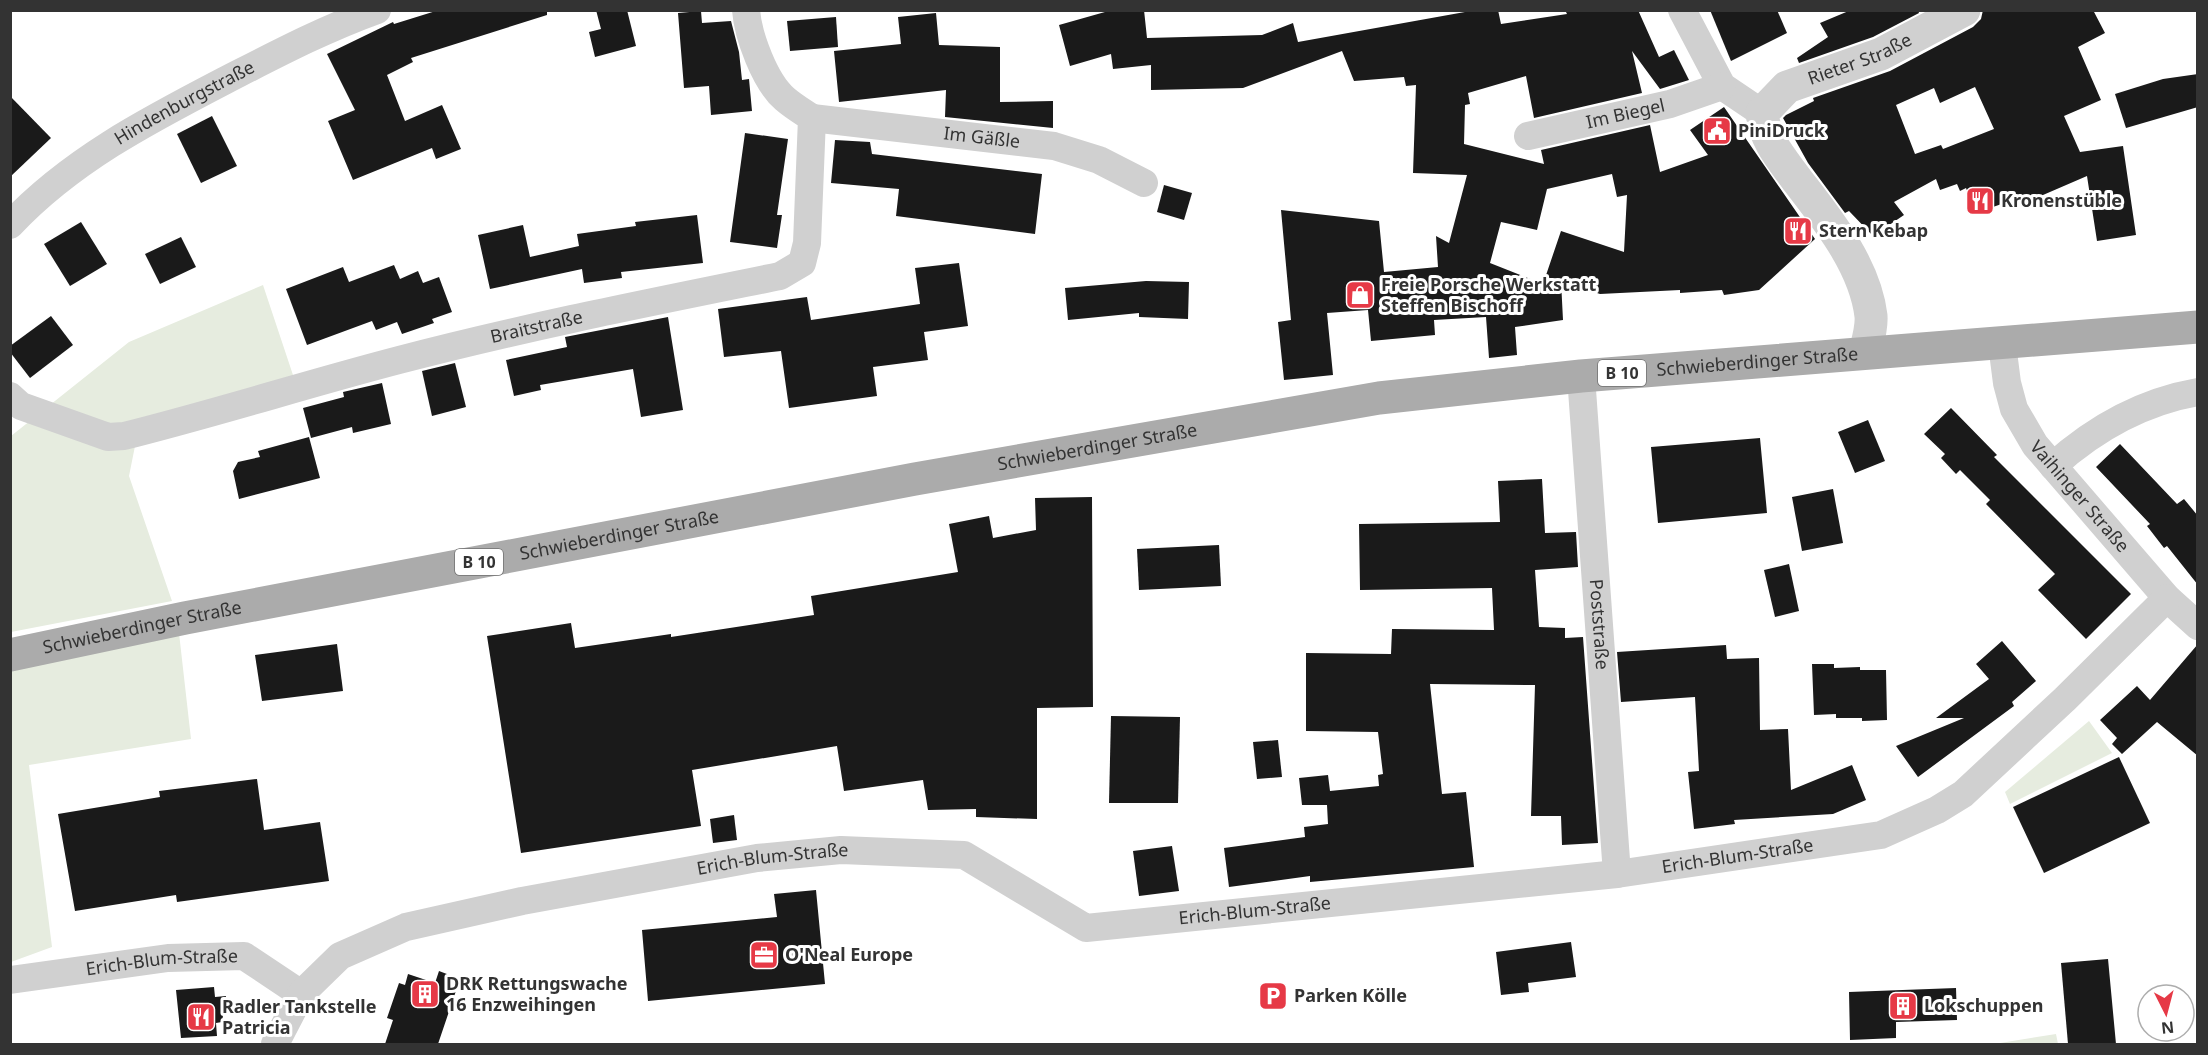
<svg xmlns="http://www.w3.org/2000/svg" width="2208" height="1055" font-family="'Noto Sans',sans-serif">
<rect width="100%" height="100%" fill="#fff"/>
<g fill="#e6ecdf">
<path d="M263,285L300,396L136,441L129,476L172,601L11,632V436L129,342Z"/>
<path d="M179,633L191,739L29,765L52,947L11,962L10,671Z"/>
<path d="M2089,721L2112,753L2010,804L2005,792Z"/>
<path d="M2056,1034L2058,1044H1994Z"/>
</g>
<g fill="#1a1a1a" fill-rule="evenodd">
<path d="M439,10H547V15L411,58L413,62L387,75L405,121L442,105L461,149L436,159L432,148L353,180L328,121L355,110L327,54L393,22L394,24Z"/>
<path d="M596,10H627L636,46L595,57L589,32L601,29Z"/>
<path d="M1112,10H1144L1147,38L1262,35L1293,23L1298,42L1476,10H1498L1501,24L1567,14L1565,10H1638L1659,57L1674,50L1689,80L1660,89L1632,51L1642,93L1534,118L1526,76L1468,93L1470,104L1465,105L1464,144L1544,164L1541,150L1650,125L1660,172L1708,155L1690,130L1724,107L1815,239L1759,290L1724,295L1722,290L1680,293V290L1600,294L1561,281L1563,320L1515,327L1517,355L1489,358L1486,317L1434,320L1435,335L1371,341L1368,310L1327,313L1333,375L1284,380L1278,322L1291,320L1281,210L1379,221L1384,272L1438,267L1436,236L1449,243L1467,175L1413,173L1416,85L1406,86L1404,77L1354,81L1342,51L1243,88L1151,90V65L1113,69L1111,54L1070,66L1059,25ZM1612,174L1617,197L1627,195L1624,252L1561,231L1543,284L1490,263L1501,222L1537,230L1547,189Z"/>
<path d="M1710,10H1777L1787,33L1731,61Z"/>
<path d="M1851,10H1918L1919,13L1873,37L1799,63L1797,58L1828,37L1820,23Z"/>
<path d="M1983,10H2093L2105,33L2078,47L2101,100L2064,116L2080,152L2123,146L2136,235L2097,241L2087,176L2029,201L2027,195L1976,213L1966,188L1960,191L1957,184L1940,190L1936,179L1894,202L1904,215L1873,236L1849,211L1845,213L1808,163L1783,118L1786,115L1814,101L1813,98L1890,71L1973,27L1981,19ZM1975,87L1994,129L1943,149L1941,145L1915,154L1896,105L1934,88L1940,103Z"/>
<path d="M701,11L702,23L731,21L739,52L742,80L749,79L752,111L711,115L709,86L684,88L678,13Z"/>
<path d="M936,13L939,45L1000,47V102L1053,101V128L945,117L946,90L839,102L834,51L901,44L898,17Z"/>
<path d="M836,17L838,47L790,51L787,21Z"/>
<path d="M2198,74V107L2126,128L2115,94L2163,79Z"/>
<path d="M10,96L51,138L10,177Z"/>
<path d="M212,116L237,166L201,183L177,134Z"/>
<path d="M745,133L788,139L777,215H782L777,248L730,242Z"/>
<path d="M835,140L870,142L872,154L1042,174L1035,234L896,216L899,189L831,183Z"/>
<path d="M1164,185L1192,193L1184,220L1157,212Z"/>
<path d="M697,215L703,263L621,272L622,278L584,283L582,269L490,289L478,235L523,225L530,257L579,246L577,234L636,226L635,222Z"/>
<path d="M81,222L107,264L70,286L44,244Z"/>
<path d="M181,237L196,267L160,284L145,254Z"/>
<path d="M959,263L968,326L924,332L928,360L873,367L877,396L789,408L781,351L724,357L718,309L807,297L811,320L920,304L915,268Z"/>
<path d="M394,265L400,279L418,271L423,283L439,277L452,312L432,319L434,323L402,334L397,322L376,330L372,321L307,345L286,289L343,267L349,282Z"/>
<path d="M1146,281L1189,282L1188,319L1139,317V313L1068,320L1065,288Z"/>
<path d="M51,316L73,345L30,378L10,352V346Z"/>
<path d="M668,317L683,410L641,417L633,369L540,385L541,390L514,396L506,360L567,347L565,337Z"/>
<path d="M455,363L466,407L432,416L422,371Z"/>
<path d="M382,383L391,424L353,433L352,427L311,438L303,408L344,397L343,392Z"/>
<path d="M1951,408L1997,455L1994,457L2131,594L2086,639L2038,590L2055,574L1986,504L1990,500L1960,470L1956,474L1941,458L1945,454L1924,434Z"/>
<path d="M1868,420L1885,461L1855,473L1838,432Z"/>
<path d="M309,437L320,478L239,499L233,471L238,462L260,457L258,451Z"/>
<path d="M1760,438L1767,513L1658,523L1651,447Z"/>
<path d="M2120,444L2177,504L2184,499L2198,516V585L2167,546L2164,548L2147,526L2150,524L2096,467Z"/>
<path d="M1542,479L1545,533L1576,532L1578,567L1535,570L1539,627L1565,628V638L1583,637L1598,843L1562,845L1561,816H1531L1535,685L1430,684L1442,794L1466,792L1474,867L1310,882V876L1229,887L1224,848L1305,837L1304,827L1328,824L1327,805H1302L1299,778L1328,775L1330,791L1379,786L1378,775L1383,774L1378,732L1306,731V653L1391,654L1392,629L1494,630L1492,588L1360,590L1359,524L1500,522L1498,481Z"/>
<path d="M1833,489L1843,543L1802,551L1792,497Z"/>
<path d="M1092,497L1093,707L1037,708V819L976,817V809L928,810L923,780L844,791L837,746L692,770L701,826L521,853L487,636L571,623L575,648L671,634V637L814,615L811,596L958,572L949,524L989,516L993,538L1036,530L1035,498Z"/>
<path d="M1219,545L1221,586L1139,590L1137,549Z"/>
<path d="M1789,564L1799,611L1775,617L1764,570Z"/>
<path d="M2002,641L2036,681L2012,702L2014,706L1918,777L1896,746L1964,718H1936L1989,679L1976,664Z"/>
<path d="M337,644L343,691L262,701L255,655Z"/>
<path d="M2198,644V756L2157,722L2122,754L2112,744L2117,738L2100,720L2137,686L2150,700Z"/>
<path d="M1726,645L1727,659L1759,658L1760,730L1788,729L1791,790L1852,765L1866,800L1833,814L1734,820L1735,824L1694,829L1688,772L1699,771L1695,697L1621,702L1617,652Z"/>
<path d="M1812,664H1834V668L1860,667V670H1886L1887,720L1862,721V718H1836V714L1814,715Z"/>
<path d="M1111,716L1180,717L1178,803H1109Z"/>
<path d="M1278,740L1282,777L1257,779L1253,742Z"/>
<path d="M2119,757L2150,823L2044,873L2013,807Z"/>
<path d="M257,779L264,830L320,822L329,881L177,902L176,895L75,911L58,814L160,797L159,791Z"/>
<path d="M734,815L737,840L713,843L710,819Z"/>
<path d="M1172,846L1179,891L1139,896L1133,851Z"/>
<path d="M816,890L825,984L648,1001L642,930L777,917L774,894Z"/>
<path d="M1571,942L1576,977L1528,983L1529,992L1501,995L1496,952Z"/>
<path d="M2108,959L2116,1044H2068L2061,963Z"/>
<path d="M439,971L460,979L438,1044H385L393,1020L387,1018L399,983L405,985L408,974L435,983Z"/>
<path d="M214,987L215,997L226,996L222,1022L216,1023L217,1036L181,1038L176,990Z"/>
<path d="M1956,988L1957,1020L1896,1022V1038L1850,1040L1849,992Z"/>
</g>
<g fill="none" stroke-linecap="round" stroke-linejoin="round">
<g stroke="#d0d0d0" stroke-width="28">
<path d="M1682,10L1722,86L1762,113"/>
<path id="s1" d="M812,118L1054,146L1099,160L1144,183"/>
<path id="s2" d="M1528,136L1670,104L1722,86"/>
<path id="s3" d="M10,225C70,161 147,121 224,81C275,55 324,29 377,10"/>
<path id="s4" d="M2002,344L2007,383L2014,409L2035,445L2167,598L2198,626"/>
<path id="s5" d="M1581,376L1617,874"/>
<path id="s6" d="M10,396L21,406L108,437L124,436C216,413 307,384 399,360C525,327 652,302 780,276L802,263L807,243L812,118C803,112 793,106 785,99C765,82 748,36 746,10"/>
<path d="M2053,466C2095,428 2141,402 2198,392"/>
<path id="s7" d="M10,980L168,958L244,956L301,994"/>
<path id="s8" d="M275,1044L301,994L340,956L406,927L522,901L757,858L841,850L964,855L1086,928L1617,874L1881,835L1937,810L1963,794L2065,699L2167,598"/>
</g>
<path stroke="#d0d0d0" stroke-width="33" id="s9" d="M1865,352C1868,340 1872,328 1871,316C1865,265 1827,219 1797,180C1781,158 1765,141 1762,113L1787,87L1881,54L1964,10"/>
<path stroke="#ababab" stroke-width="33" id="s10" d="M10,655L185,618L915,479L1379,398L1581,376L2198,327"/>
</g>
<defs>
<g id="civic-square" transform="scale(1.5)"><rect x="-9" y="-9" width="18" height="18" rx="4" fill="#e63946" stroke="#fff"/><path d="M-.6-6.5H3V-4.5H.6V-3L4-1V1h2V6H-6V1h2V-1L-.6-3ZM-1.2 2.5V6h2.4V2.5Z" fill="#fff"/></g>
<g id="restaurant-square" transform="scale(1.5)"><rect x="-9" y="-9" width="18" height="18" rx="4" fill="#e63946" stroke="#fff"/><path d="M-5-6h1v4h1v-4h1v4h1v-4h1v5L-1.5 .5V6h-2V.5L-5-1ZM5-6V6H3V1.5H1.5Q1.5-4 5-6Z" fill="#fff"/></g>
<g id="shop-square" transform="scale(1.5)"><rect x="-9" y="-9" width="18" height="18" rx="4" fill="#e63946" stroke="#fff"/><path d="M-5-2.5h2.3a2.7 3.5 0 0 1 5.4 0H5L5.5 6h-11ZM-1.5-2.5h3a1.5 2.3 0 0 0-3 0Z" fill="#fff"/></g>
<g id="office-square" transform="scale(1.5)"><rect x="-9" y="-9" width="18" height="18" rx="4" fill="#e63946" stroke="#fff"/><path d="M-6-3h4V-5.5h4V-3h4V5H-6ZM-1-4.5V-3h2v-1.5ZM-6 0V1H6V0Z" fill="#fff"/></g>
<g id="building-square" transform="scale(1.5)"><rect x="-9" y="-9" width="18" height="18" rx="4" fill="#e63946" stroke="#fff"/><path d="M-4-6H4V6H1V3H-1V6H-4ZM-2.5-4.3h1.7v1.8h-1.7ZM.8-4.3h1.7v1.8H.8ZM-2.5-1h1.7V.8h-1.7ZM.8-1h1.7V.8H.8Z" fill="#fff"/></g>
<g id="parking-square" transform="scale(1.5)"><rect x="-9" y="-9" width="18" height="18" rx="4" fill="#e63946" stroke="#fff"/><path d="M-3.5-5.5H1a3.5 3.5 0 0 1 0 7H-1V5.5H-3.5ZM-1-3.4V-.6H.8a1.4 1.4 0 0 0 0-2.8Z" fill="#fff"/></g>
</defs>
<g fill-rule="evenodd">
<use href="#civic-square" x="1717" y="131"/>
<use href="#restaurant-square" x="1980" y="201"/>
<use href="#restaurant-square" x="1798" y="231"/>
<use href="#shop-square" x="1360" y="295"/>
<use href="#office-square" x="764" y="955"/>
<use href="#building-square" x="425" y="994"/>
<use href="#parking-square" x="1273" y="996"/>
<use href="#building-square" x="1903" y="1006"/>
<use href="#restaurant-square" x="201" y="1017"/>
</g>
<g text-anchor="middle" stroke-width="6" stroke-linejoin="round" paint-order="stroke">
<g fill="#fff" stroke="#707070" stroke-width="1.5">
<rect x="1598" y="360" width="48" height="26" rx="4.5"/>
<rect x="455" y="549" width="48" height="26" rx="4.5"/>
</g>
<g font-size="16" font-weight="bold" fill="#333">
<text x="1622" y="379">B 10</text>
<text x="479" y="568">B 10</text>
</g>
<g font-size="18" fill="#333" stroke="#fff">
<text dy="6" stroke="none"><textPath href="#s9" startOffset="384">Rieter Straße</textPath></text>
<text dy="6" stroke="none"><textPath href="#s3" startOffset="214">Hindenburgstraße</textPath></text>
<text dy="6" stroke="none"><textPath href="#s2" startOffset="100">Im Biegel</textPath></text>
<text dy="6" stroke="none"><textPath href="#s1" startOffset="171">Im Gäßle</textPath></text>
<text dy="6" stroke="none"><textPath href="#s6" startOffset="550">Braitstraße</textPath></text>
<text dy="6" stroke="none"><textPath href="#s10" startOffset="1773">Schwieberdinger Straße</textPath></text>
<text dy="6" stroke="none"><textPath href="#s10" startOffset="1107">Schwieberdinger Straße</textPath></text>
<text dy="6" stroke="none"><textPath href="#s4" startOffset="176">Vaihinger Straße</textPath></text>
<text dy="6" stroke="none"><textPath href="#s10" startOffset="621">Schwieberdinger Straße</textPath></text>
<text dy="6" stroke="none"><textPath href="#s5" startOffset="249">Poststraße</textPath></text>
<text dy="6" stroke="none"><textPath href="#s10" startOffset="135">Schwieberdinger Straße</textPath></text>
<text dy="6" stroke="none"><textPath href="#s8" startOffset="1546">Erich-Blum-Straße</textPath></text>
<text dy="6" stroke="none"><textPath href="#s8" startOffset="556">Erich-Blum-Straße</textPath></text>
<text dy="6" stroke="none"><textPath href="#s8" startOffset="1060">Erich-Blum-Straße</textPath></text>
<text dy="6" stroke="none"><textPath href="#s7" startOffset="153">Erich-Blum-Straße</textPath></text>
</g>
<g font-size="18" font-weight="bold" fill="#333" stroke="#fff" text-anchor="start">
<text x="1738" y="137">PiniDruck</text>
<text x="2001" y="207">Kronenstüble</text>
<text x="1819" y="237">Stern Kebap</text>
<text x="1381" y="291">Freie Porsche Werkstatt<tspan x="1381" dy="21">Steffen Bischoff</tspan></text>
<text x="785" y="961">O'Neal Europe</text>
<text x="446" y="990">DRK Rettungswache<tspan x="446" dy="21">16 Enzweihingen</tspan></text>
<text x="1294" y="1002">Parken Kölle</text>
<text x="1924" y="1012">Lokschuppen</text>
<text x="222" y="1013">Radler Tankstelle<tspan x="222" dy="21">Patricia</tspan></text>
</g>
</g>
<rect width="2208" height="1055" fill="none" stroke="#333333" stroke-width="24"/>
<g transform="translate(2166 1013) rotate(174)"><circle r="28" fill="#ffffff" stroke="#adadad" stroke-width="1.5"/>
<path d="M0-4.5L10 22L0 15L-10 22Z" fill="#e63946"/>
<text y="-9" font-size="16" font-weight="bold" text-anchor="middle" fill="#333333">N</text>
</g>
</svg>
